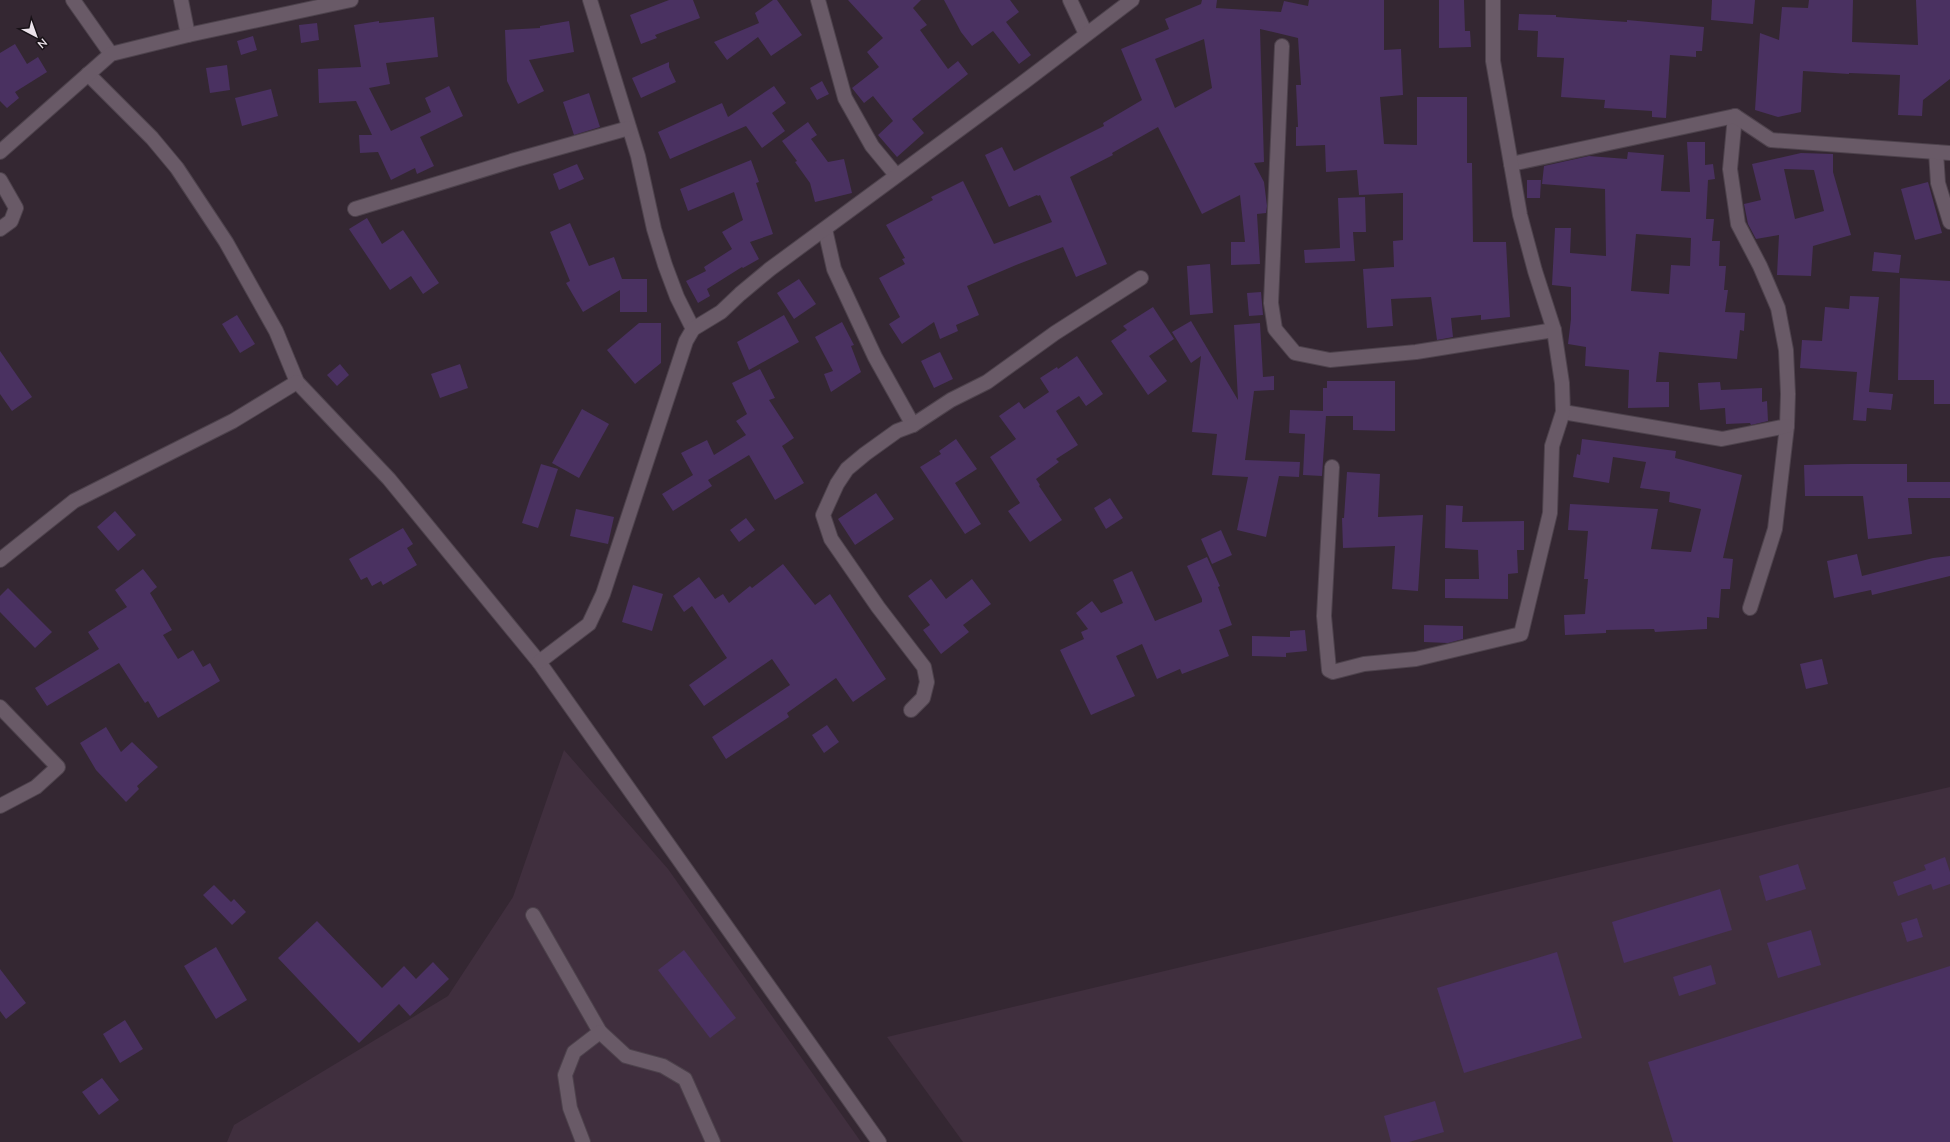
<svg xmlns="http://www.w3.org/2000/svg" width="1950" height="1142" font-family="Mulish,sans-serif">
<rect width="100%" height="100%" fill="#342732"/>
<g fill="#402f3e">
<path d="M564,750L668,869L861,1142H227L234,1125L448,996L513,897Z"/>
<path d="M1950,787V1142H963L887,1037L1581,872Z"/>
</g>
<g fill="#4a3161" fill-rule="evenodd">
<path d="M669,0H693L700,18L655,35L657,38L641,44L630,15Z"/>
<path d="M773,0H777L802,35L771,56L758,37L727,60L714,42L759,23L755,13Z"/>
<path d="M848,0H921L913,8L927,25L920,30L948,69L958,61L968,74L912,119L924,133L897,157L878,135L893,121L873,96L864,103L852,88L879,67L867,52L883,38Z"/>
<path d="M944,0H1010L1019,12L1006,22L1031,55L1019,64L993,31L972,46L961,32Z"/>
<path d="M1202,0H1217L1216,8L1281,12L1284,1L1308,6L1309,0H1384V50L1401,49L1403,95L1380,97L1384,144L1417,145V97H1467V163H1472L1473,242H1506L1510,317L1481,320V315L1451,318L1453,337L1437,340L1431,297L1391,299L1393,326L1367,328L1363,269L1394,267L1393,241L1403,240V193L1359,195L1357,170L1326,172L1325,145L1296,146V127H1298L1296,85H1301L1298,38L1260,29L1264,162L1254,163L1264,182L1267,206L1266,213L1257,214L1260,264L1231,265V242H1245L1240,195L1202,214L1158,127L1112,153L1113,155L1070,177L1107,264L1076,277L1063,247L1016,265L967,286L979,315L956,325L958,331L940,339L934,322L902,344L889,324L900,317L879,278L905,264L902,259L905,258L886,225L933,200L931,197L963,181L994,244L1052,222L1040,195L1038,196L1037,195L1009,207L985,155L1002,147L1014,171L1104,126L1103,123L1142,100L1121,49L1169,29L1165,19L1201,4ZM1204,39L1212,88L1175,108L1155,59Z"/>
<path d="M1439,0H1464L1465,31H1470L1471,47L1439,48Z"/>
<path d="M1712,0H1755L1753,24L1711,20Z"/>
<path d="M1809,0H1853L1852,42L1918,45L1916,0H1950V79L1923,100L1922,116L1898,115L1900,75L1849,73V74L1803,71L1801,112L1778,117L1755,110L1760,33L1779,40L1782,7L1808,8Z"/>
<path d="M1519,14L1556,15V17L1627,22V20L1704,27L1702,51H1696V57L1670,55L1666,118L1652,117V111L1604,108L1605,100L1561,97L1564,58L1537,57L1538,31L1518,30Z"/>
<path d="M434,17L438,57L386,63L390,84L369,88L391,131L431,112L425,98L449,86L463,116L420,137L434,166L417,174L415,168L391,180L378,152L360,153L359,135H372L356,101L319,103L318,69L361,67L354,25L379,21V23Z"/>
<path d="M569,21L574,52L529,60L544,91L518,104L507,81L505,30L540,28V26Z"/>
<path d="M317,23L319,40L301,43L299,25Z"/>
<path d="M253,36L257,50L241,55L237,41Z"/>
<path d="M15,44L27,64L38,57L47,72L15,92L19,98L7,108L0,101V53Z"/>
<path d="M669,62V67L676,82L641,98L632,78Z"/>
<path d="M227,65L230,90L210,93L206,68Z"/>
<path d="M822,81L829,94L817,100L810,88Z"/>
<path d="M774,86L786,103L772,113L785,131L762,148L746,126L670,159L658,132L722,103L728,117Z"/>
<path d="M271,89L278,116L242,126L235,98Z"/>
<path d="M589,93L600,127L574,135L563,102Z"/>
<path d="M808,122L817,135L811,139L828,162L844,159L852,193L815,202L810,183L795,162L797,161L782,141Z"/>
<path d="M1687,142H1705V165L1713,164L1715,179L1708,180L1706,219H1714L1712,241H1720L1719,266H1726L1724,290H1728L1725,312L1745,313L1744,331L1740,330L1737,359L1659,352L1656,382H1669V407L1628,408L1629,370L1585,366L1586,347L1568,344L1571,319V287L1552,285L1555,228H1571L1570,253L1606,256L1605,189L1542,184L1544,166L1589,156L1627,159L1628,152L1664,155L1661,191L1690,192ZM1636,234L1691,238L1690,266L1671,265L1669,294L1631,291Z"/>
<path d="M1801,153L1833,154V172L1851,235L1813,246L1811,276L1777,275L1779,235L1756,239L1748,224L1744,204L1761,200L1752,164ZM1784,169L1814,170L1824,211L1795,219Z"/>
<path d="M751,160L759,182L756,183L773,234L750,242L759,259L743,268L742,267L707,289L710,296L698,303L686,281L706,271L704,267L732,249L722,232L743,220L734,192L688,211L680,189Z"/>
<path d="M577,164L584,179L559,190L553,174Z"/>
<path d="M1527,180H1541L1540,198H1527Z"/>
<path d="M1928,182L1942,233L1915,240L1901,189Z"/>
<path d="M1365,197L1366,232H1353L1355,261L1305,263L1304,250L1340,248L1338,198Z"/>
<path d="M367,218L382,244L403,230L439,283L423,294L411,276L390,290L349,229Z"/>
<path d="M570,223L589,266L614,257L622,279H647V312H620V290L583,312L566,283L570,281L550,232Z"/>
<path d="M1874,252L1901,255L1899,273L1872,271Z"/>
<path d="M1210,264L1213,313L1190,315L1187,266Z"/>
<path d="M1900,278L1950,281V404H1934V380H1898Z"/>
<path d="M799,279L816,304L794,319L777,293Z"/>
<path d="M1261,292L1263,315L1249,316L1247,293Z"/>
<path d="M1850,296L1879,297L1869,392L1893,394L1891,410L1867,408L1866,421L1853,420L1857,372L1800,368L1802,340L1822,341L1825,307L1849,309Z"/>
<path d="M1153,307L1174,339L1149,356L1167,381L1148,395L1111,341L1127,330L1123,326Z"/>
<path d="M237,315L255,344L240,353L222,324Z"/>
<path d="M784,315L799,342L749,370L737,342Z"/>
<path d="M1191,321L1238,400L1234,325L1260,323L1263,377L1274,376V390L1254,391L1245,460L1300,462L1299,477L1279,476L1266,537L1237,530L1248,477L1212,475L1217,434L1192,432L1201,356L1191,363L1172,332Z"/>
<path d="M842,322L854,345L851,346L861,372L831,392L824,374L833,371L815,337Z"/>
<path d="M639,323H661V363L635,384L607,350Z"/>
<path d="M0,351L32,397L12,411L0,394Z"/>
<path d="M940,352L953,379L934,388L921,361Z"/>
<path d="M1077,356L1103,394L1086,406L1079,396L1056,411L1078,445L1056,459L1059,462L1036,479L1040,485L1039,486L1062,520L1030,542L1008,511L1020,503L990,457L1016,439L999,416L1019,402L1024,409L1049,392L1040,378L1057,367L1058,369Z"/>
<path d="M340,364L349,375L337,386L327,375Z"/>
<path d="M460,364L468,388L440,398L431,374Z"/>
<path d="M760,369L775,398L769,400L794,438L782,446L804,483L775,500L749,455L708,480L712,486L673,511L662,494L693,475L681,453L707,440L714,455L746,435L736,421L747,414L732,383Z"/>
<path d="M1327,381H1395V431L1353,430V416H1326L1322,476L1303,475L1305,434L1289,433L1290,410L1323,411V388H1327Z"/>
<path d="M1720,382L1721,390L1762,388V402L1767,401L1768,421L1751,425L1750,423L1726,424L1725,408L1700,410L1698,383Z"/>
<path d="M582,409L609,424L579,478L552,463Z"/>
<path d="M956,439L977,469L955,483L981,524L965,534L920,467L941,454L939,451Z"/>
<path d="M1582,439L1676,451L1675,458L1742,475L1723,558L1733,559L1730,589H1721L1719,618L1707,617V629L1655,632L1654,629L1606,630V633L1565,635L1564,615L1585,614L1588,579H1584L1588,531L1568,530L1570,504L1658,509L1651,549L1691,552L1701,509L1669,502L1670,492L1640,488L1646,462L1613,457L1609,483L1573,477L1577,454L1580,455Z"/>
<path d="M541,464L558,469L538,528L522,523Z"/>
<path d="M1850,464H1907V482H1950V498H1908L1912,534L1868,539L1863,496H1805L1804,465Z"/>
<path d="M1347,472L1380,474L1378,517L1423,515L1418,591L1392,589L1395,546L1343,548L1342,518H1344Z"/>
<path d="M876,493L894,519L855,545L838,519Z"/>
<path d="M1110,498L1123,518L1106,529L1094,508Z"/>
<path d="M1446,505L1463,506L1462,522L1524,521V550H1517L1518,573L1508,574V599L1445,598V579H1479L1478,550L1445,548Z"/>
<path d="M576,509L614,517L608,544L570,536Z"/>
<path d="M115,511L136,535L118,551L97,527Z"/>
<path d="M746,518L755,530L739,542L730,530Z"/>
<path d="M403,528L413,544L407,548L417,565L383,585L381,581L372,586L367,577L361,580L349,559Z"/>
<path d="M1221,530L1232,555L1212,564L1201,539Z"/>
<path d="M1857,554L1862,576L1933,558L1950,556V576L1872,595L1871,590L1834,598L1827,561Z"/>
<path d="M1207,557L1220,586L1218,587L1232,625L1219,630L1229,656L1182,674L1180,669L1157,679L1142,644L1116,656L1135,696L1091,715L1060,650L1084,639L1081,632L1088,629L1076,613L1092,601L1101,613L1123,603L1113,580L1132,571L1155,621L1202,602V599L1187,566Z"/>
<path d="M783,564L815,605L830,594L886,679L853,702L836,678L787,713L789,717L726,759L712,737L790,685L772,659L704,706L689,685L727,658L692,606L684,612L673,596L699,577L715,599L723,594L729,603L750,586L752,588Z"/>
<path d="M143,569L157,587L150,593L172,630L163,635L178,659L193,650L203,667L210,663L220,681L158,718L148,701L145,703L119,663L47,706L35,688L99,649L88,632L127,607L115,590Z"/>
<path d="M931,579L946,599L972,579L991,604L963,625L969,632L941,654L923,630L930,625L908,596Z"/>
<path d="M633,585L663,594L652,631L622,622Z"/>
<path d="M8,588L52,632L35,648L0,612V596Z"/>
<path d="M1424,625L1463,626V639L1448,643L1424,642Z"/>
<path d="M1305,630L1307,651L1286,653V657L1252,656V636L1290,637V631Z"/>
<path d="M1822,659L1828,684L1806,689L1800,664Z"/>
<path d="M827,725L839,742L824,753L812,735Z"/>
<path d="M106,727L121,752L132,742L158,767L137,786L139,789L126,802L96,770L80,743Z"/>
<path d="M1945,857L1950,872V884L1933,890L1931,884L1898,896L1893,882L1926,870L1924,865Z"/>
<path d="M1798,864L1806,889L1766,901L1759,876Z"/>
<path d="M214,885L231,902L234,899L246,912L232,925L203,895Z"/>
<path d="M1720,889L1732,930L1624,963L1612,922Z"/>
<path d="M1917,918L1923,937L1907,942L1901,923Z"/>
<path d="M317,921L382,988L404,966L416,979L433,962L449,979L410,1016L399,1004L359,1043L278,958Z"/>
<path d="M1811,930L1821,965L1778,978L1767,943Z"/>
<path d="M216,947L247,1000L216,1019L184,966Z"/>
<path d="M684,950L736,1018L710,1038L658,970Z"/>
<path d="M1557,952L1582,1038L1464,1073L1437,988Z"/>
<path d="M1711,965L1716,984L1679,996L1673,977Z"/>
<path d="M1950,966V1142H1673L1648,1062Z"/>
<path d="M0,969L26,1003L6,1019L0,1011Z"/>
<path d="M125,1020L143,1049L120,1063L103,1034Z"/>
<path d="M102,1078L119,1100L99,1115L82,1092Z"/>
<path d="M1435,1101L1444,1132L1409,1142H1391L1384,1116Z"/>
</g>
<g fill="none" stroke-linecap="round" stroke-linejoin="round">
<g stroke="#4d424c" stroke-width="16">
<g id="minor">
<path d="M73,0L111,54"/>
<path d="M181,0L188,35"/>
<path d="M590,0L638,156L654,229L665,265L677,297L693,329"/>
<path d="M818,0L845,98L872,146L896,175"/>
<path d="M1070,0L1086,34"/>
<path d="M1282,46L1271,303L1275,329L1295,353L1330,360L1416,352L1554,330"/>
<path d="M88,74L152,138L177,168L226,242L276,331L297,382L389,479L539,662L879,1142"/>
<path d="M1735,116L1730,169L1738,224L1760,266L1778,308L1786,350L1788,394L1787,426L1775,529L1750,608"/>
<path d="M0,152L111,54L188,35L351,0"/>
<path d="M1936,152L1938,183L1950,222"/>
<path d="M1511,164L1735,116L1771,140L1950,153"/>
<path d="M0,180L16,208L11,221L0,229"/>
<path d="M355,209L515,160L629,128"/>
<path d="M825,229L834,269L875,357L913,425"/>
<path d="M1563,412L1722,439L1787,426"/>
<path d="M1332,467L1324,616L1329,670L1333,672L1364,664L1416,659L1521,634L1550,513L1552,446L1563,412L1562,383L1554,330L1535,271L1520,215L1493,61V0"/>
<path d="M0,560L74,501L233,421L297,382"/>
<path d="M539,662L589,624L603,594L686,341L693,329L721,312L740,294L770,269L1024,82L1132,0"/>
<path d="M0,707L58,767L36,787L0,806"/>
<path d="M911,710L923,698L927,682L924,667L878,607L831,539L823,515L837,484L847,469L865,454L897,431L913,425L951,400L987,382L1055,333L1141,278"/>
<path d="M533,915L600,1032"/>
<path d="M583,1142L570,1108L565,1075L574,1052L600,1032L626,1056L663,1066L685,1079L713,1142"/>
</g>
</g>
<use href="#minor" stroke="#695a67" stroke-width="14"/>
</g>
<g transform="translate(36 36) rotate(139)" stroke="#181217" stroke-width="3" paint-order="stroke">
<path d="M0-3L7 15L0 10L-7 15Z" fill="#ebe2ea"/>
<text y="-6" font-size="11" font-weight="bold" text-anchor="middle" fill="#ebe2ea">N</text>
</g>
</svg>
